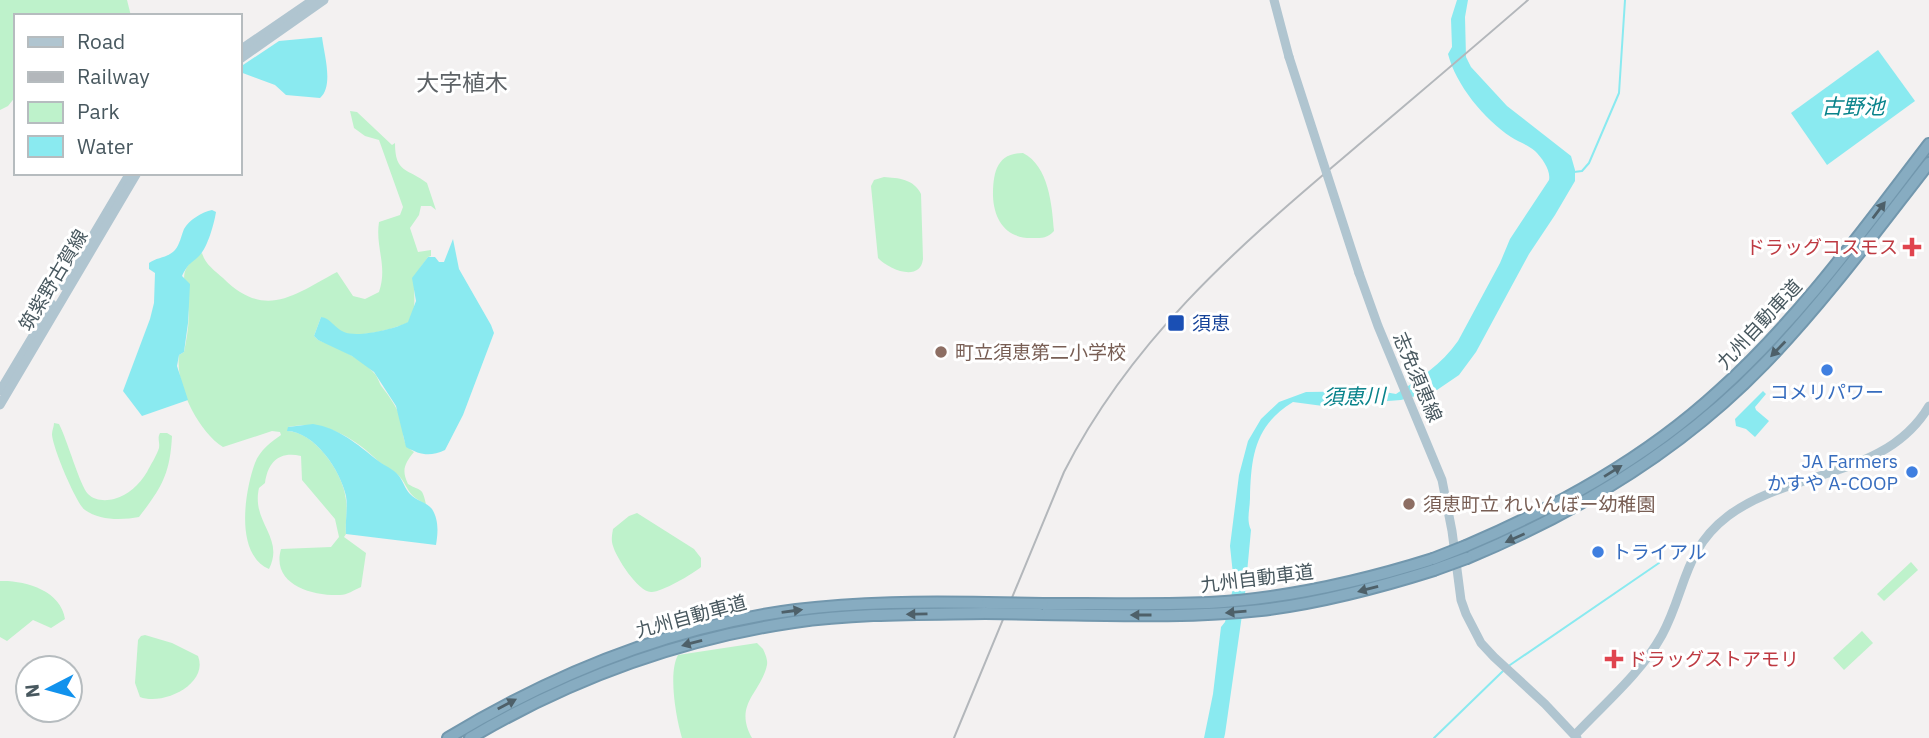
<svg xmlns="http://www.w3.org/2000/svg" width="1929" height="738" font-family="'IBM Plex Sans','Noto Sans JP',sans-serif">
<rect width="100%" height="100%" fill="#f3f1f1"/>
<g fill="#bef2cb">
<path d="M0,0H127L131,16H16V96L8,106L0,110Z"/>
<path d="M350,111L357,112L392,145L395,143C395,174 408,168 427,183L436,210L431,206H421L419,215L410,228L418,252L431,250V256L428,257C424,263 418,270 416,276C411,294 419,302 409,322C395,329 359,338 344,333C336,330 329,322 321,317L314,336L318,340C334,346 363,359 374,373C378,377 379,383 382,387C389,396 397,407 401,419C405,433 400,443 414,452C405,463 401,470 408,484C421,492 422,486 426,504C405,495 409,485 397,474C390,468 381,465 375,458C350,435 323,420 288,427V431C315,432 344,474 346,500C348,511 345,522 346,534L344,537L366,553L361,587C354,590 347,595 340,595C311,596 271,584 281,549L331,547L339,537L335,519L302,480L301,456C279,451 268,462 265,483L259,488C251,523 285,537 269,569C234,554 245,490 255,463C260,450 271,442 281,435L280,432L272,431L223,447C198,431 175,385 179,355L184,352C187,337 190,321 188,307C186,280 175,271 202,253C205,264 215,271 223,278C265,320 294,295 337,272L353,296L365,299L379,292C388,266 375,247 379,222L400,215L403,207L379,140L365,136L354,128Z"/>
<path d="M1023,153C1049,166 1052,206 1054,231C1048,238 1042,238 1033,238C1007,239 994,221 993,196C993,174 996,153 1023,153Z"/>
<path d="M884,177C898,178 914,179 921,194L923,259C920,283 888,269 878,258L871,186L874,180Z"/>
<path d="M54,423L59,424C67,439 80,486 88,494C95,501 106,501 114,499C128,495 139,485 147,472C150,466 157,455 159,448C160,441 157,439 160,433H167L172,436C170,474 162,487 139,517C123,520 100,521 85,510C76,503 52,446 52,434C52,430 54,427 54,423Z"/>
<path d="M637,513L694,549L701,558V567C693,574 660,593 651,592C638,592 616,557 613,546C611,540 612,535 613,529L629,516Z"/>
<path d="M1911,562L1918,570L1884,601L1877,594Z"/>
<path d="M0,581C24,580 61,590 65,619L51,628L33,620L7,641L0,637Z"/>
<path d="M1862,631L1873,643L1844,670L1833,658Z"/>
<path d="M145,635L172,643L198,656C209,684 163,706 140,697L135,683L138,640L141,636Z"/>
<path d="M757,643L763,649C765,653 768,660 767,665C761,693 733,704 752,738H682C676,718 668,673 678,655Z"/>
</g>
<g fill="#8aeaf0">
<path d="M1457,0H1468L1465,17L1466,57L1471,67L1507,106L1571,156L1575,170V181L1555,215L1529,254L1476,352L1459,375L1437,390L1401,400L1323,406L1293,402C1255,425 1251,456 1250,498C1250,509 1246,520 1251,530L1245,594L1225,734L1224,738H1204L1213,694L1221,627L1225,622L1234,584L1230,546L1239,475L1248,441L1261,419L1279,402L1306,392L1379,391L1396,394C1419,379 1442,364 1458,341L1500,263L1510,239L1549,180C1551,170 1542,158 1535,151C1528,145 1519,142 1511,137C1484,119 1456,85 1448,54L1452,47L1451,19Z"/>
<path d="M322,37C324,54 334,86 320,98L286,95L275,85L240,72V67L279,41Z"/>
<path d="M1878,50L1915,101L1827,165L1791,113Z"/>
<path d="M212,210L216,212C214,224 208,246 200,255C190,265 189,262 182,276L190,284L188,323L184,352L179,355L177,366L188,400L142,416L123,391L150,319L154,303L155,273L149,269V263C157,257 168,258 175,250C180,244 181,236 184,229C189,220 202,212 212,210Z"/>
<path d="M453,239L459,269L491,325L494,333L463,415L445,450C430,457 420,455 406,447L396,406L374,372L352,356L318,340L314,336L321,317C331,318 334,328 344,332C358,338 395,329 408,322L416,301L412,278L428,257H435L439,262H444Z"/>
<path d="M1763,391L1766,394L1755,407L1756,410L1769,421L1755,437L1746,429L1736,426L1735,419Z"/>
<path d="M313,424C339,428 357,444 377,460C383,465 394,469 399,476C403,481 405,489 410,494C416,501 427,502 432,509C439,520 438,533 436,545L346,534C345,521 348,508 346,496C340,470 315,432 287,431L288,427Z"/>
</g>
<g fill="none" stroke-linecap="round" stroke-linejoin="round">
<g stroke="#8aeaf0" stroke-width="2">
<path d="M1574,172L1582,171L1589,163L1619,93L1625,0"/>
<path d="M1510,665L1659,563"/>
<path d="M1434,738L1503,671"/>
</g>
<g stroke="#7297ad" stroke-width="14">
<g id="motorway">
<path d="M1466,546C1557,507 1645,459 1719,391C1800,318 1863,230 1929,144"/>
<path d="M1467,558C1578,512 1680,451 1764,364C1824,302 1876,231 1929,163"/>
<path d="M1043,604C1098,604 1154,605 1209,603C1285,599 1360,582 1433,559"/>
<path d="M1040,614C1114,615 1188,618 1261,610C1320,603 1377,588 1434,570"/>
<path d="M448,738C554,674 672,626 796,610C859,602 923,602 987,603"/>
<path d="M470,738C570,679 679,639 794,622C857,613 921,614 985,613"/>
</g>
</g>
<g stroke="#b0c5d0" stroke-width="9">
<path d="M1274,0L1289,57"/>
<path d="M240,50L313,0"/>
<path d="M240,59L324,0"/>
<path d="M1359,273L1378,326L1442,480L1452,531L1461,600L1466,614L1481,643L1494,657L1545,704L1577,738"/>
<path d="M63,286L130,173"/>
<path d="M0,391L52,304"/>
<path d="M0,405L137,173"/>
<path d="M1575,735C1605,703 1641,673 1662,635C1686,591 1683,550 1728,516C1790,469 1886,479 1929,406"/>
</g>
<use href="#motorway" stroke="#87acc1" stroke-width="10"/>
<path stroke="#b3b7bb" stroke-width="2" d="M954,738L1064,472C1130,342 1233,251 1343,158C1405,105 1467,53 1528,0"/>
<g stroke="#7297ad" stroke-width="14" stroke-linecap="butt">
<g id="motorway-bridge">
<path d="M1433,559L1466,546"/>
<path d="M1434,570L1467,558"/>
<path d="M987,603L1043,604"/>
<path d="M985,613L1040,614"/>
</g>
</g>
<path stroke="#b0c5d0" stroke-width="9" d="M1289,57L1359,273"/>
<use href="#motorway-bridge" stroke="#87acc1" stroke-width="10"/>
</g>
<defs><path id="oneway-solid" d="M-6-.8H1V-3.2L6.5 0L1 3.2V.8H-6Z" transform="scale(1.75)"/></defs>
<g fill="#4e6069">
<use href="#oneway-solid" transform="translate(1879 210) rotate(-53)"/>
<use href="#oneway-solid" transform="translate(1778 349) rotate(134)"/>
<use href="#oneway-solid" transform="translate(1613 471) rotate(-32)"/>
<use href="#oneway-solid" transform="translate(1515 538) rotate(156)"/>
<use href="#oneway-solid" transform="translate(1368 589) rotate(165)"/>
<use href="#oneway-solid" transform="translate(792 611) rotate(-8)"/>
<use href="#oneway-solid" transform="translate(1236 612) rotate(175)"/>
<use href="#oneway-solid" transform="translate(917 614) rotate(179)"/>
<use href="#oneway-solid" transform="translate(1141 615) rotate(180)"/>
<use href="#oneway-solid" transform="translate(692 643) rotate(165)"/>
<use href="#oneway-solid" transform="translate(507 704) rotate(-28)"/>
</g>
<g fill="#e0444e" stroke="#fff" stroke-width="2.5">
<path d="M1908.5 236.5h7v7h7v7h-7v7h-7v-7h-7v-7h7z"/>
<path d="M1610.5 648.5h7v7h7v7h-7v7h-7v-7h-7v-7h7z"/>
</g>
<rect fill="#1a4fb4" stroke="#fff" stroke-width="2.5" x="1167" y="314" width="18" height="18" rx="3.5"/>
<g fill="#8d6e63" stroke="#fff" stroke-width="2.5">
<circle cx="941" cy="352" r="7"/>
<circle cx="1409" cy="504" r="7"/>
</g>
<g fill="#3f7fe0" stroke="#fff" stroke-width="2.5">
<circle cx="1827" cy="370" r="7"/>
<circle cx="1912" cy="472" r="7"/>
<circle cx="1598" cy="552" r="7"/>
</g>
<g text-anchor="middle" stroke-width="6" stroke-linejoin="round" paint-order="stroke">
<g font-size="19" fill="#be3a42" stroke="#fff" text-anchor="end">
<text x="1898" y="254">ドラッグコスモス</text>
<text x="1628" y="666" text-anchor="start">ドラッグストアモリ</text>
</g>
<g font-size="19" fill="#48585f" stroke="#fff">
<text transform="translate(53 280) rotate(-59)" y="7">筑紫野古賀線</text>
<text transform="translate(1759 324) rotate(-47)" y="7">九州自動車道</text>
<text transform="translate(1418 377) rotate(67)" y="7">志免須恵線</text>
<text transform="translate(1257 578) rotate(-7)" y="7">九州自動車道</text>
<text transform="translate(691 616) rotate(-15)" y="7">九州自動車道</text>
</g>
<g font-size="19" fill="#164399" stroke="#fff" text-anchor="start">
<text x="1192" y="330">須恵</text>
</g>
<g font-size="19" fill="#785e54" stroke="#fff" text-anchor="start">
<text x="955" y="359">町立須恵第二小学校</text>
<text x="1423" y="511">須恵町立 れいんぼー幼稚園</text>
</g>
<g font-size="19" fill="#366cbe" stroke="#fff">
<text x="1827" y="399">コメリパワー</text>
<text x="1898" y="468" text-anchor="end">JA Farmers<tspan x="1898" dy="22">かすや A-COOP</tspan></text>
<text x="1612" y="559" text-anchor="start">トライアル</text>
</g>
<g font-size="21" font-style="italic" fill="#09838b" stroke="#fff">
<text x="1853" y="114">古野池</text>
<text transform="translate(1354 397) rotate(-1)" y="7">須恵川</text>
</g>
<g font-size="23" fill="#5d6266" stroke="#fff">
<text x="462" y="91">大字植木</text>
</g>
</g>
<rect x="14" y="14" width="228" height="161" fill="#ffffff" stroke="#b6bcbf" stroke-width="2"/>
<rect x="28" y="37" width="35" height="10" fill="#b0c5d0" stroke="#b6bcbf" stroke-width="2"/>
<text x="77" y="49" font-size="21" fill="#48585f">Road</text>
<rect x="28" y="72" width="35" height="10" fill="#b3b7bb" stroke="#b6bcbf" stroke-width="2"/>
<text x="77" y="84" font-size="21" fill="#48585f">Railway</text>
<rect x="28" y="102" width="35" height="21" fill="#bef2cb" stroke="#b6bcbf" stroke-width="2"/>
<text x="77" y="119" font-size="21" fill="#48585f">Park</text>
<rect x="28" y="136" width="35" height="21" fill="#8aeaf0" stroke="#b6bcbf" stroke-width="2"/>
<text x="77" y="154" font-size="21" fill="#48585f">Water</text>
<g transform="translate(49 689) rotate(264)"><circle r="33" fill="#ffffff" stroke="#b6bcbf" stroke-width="2"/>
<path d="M0-5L12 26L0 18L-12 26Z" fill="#1192ed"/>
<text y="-10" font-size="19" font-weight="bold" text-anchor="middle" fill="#48585f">N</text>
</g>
</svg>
